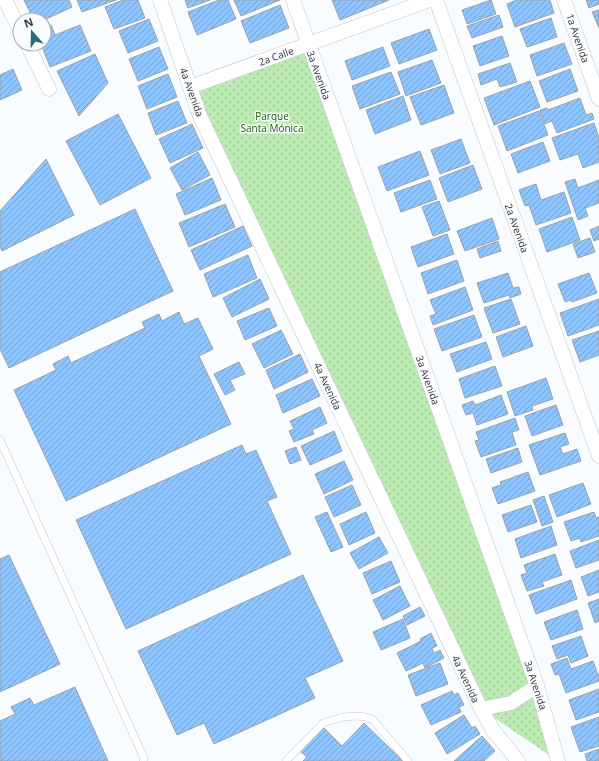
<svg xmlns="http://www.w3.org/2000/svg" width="599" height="761" font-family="'Open Sans',sans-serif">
<defs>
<pattern id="park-dots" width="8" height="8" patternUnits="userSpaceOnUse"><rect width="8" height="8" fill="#bbebb2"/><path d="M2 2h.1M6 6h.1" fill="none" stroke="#a1ca9a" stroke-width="1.8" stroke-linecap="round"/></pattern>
<pattern id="building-hatch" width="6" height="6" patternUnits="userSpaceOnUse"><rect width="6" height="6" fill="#8ec5fe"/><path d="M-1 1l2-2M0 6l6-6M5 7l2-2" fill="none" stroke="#75a1ce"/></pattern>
</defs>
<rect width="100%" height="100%" fill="#f9fcfe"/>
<path fill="url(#park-dots)" d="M308,44L558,761L481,709L190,87Z"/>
<g fill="url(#building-hatch)" stroke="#9da2a6">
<path d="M24,0H69L72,7L44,20H34Z"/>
<path d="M77,0H116L82,12Z"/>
<path d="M123,0H138L145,18L114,29L105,7Z"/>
<path d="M185,0H210L188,8Z"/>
<path d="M219,0H228L236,19L197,35L188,12Z"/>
<path d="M234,0H280L241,16Z"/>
<path d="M332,0H389L340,20Z"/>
<path d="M491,0L496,14L467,24L462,10Z"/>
<path d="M517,0H550L554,13L515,27L507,4Z"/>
<path d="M586,0H599V4L589,8Z"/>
<path d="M280,5L289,28L250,43L241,21Z"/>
<path d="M599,10V28L592,12Z"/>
<path d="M499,15L503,27L472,38L467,26Z"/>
<path d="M551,18L557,37L527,47L520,29Z"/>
<path d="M149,19L158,41L128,53L119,31Z"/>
<path d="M51,25L55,35L80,25L91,51L50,67L41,44H44V28Z"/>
<path d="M429,29L437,50L399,64L391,43Z"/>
<path d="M502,36L509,56L480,66L473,46Z"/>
<path d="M564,43L572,64L537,76L530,55Z"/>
<path d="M159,47L168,69L138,81L129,59Z"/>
<path d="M383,47L390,66L352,80L345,61Z"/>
<path d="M95,54L108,83L79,116L57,71Z"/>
<path d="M432,60L441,83L406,96L398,72Z"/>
<path d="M510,63L517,82L500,87L497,79L481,85L478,74Z"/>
<path d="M13,69L22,90L0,100V75Z"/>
<path d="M570,69L578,91L547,102L539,81Z"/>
<path d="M391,72L400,94L360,109L352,86Z"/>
<path d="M168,74L177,97L147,109L138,86Z"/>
<path d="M530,81L540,107L494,125L484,98Z"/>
<path d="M444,85L454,113L421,125L410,97Z"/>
<path d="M403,96L411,120L375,134L366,110Z"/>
<path d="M580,98L586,115L592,113L594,119L557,133L552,121L545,124L540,110L547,108L548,110Z"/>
<path d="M178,101L187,123L156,135L148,113Z"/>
<path d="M539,111L548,135L507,151L498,126Z"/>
<path d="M118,114L151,178L100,205L66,141Z"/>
<path d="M594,123L599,138V162L583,168L578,154L560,160L552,138Z"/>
<path d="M192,124L203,148L170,163L159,139Z"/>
<path d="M461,139L470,163L440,174L431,150Z"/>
<path d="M543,142L550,161L518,173L511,154Z"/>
<path d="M420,151L429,175L387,191L378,167Z"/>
<path d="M198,152L210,175L182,190L170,168Z"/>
<path d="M46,159L74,215L2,251L0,247V211Z"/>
<path d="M473,165L482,189L448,202L439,178Z"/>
<path d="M212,178L221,200L185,215L176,194Z"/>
<path d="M575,179L578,188L599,180V203L585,208L588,216L578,220L565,182Z"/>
<path d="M430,180L437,199L401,212L394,193Z"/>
<path d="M536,184L541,200L564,192L571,213L536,225L529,205L525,206L519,190Z"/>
<path d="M439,201L450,230L433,236L422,207Z"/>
<path d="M225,204L235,227L189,247L179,223Z"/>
<path d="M135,209L173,291L9,368L0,349V272Z"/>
<path d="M572,217L580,240L547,252L539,229Z"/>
<path d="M492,218L499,239L465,251L457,231Z"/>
<path d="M243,226L252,246L200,270L191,250Z"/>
<path d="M599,226V239L594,241L590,230Z"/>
<path d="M447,234L454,254L418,267L411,247Z"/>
<path d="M590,238L595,252L578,258L573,244Z"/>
<path d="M498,241L501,251L480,258L477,249Z"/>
<path d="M248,255L257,278L213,297L204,274Z"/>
<path d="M457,260L464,281L428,294L421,273Z"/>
<path d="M508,273L513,288L519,287L521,294L510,298L509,295L484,303L477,283Z"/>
<path d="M589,273L597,293L572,302L571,300L565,302L558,284Z"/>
<path d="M260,279L269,299L232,317L223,298Z"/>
<path d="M465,287L473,310L433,325L430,316L436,314L430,300Z"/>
<path d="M511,299L520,324L493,333L484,308Z"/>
<path d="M599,299V325L568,336L560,313Z"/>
<path d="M269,308L277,326L245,340L237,321Z"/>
<path d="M179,312L184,324L198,318L213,349L199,356L231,424L66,501L14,390L56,370L53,364L68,356L71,363L145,328L142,322L159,314L162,321Z"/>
<path d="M474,315L482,337L442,351L434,329Z"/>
<path d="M526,326L533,346L503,357L496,337Z"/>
<path d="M281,330L293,354L264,368L252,344Z"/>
<path d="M599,331V355L580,362L572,340Z"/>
<path d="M486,342L492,359L457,372L450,354Z"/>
<path d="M300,354L308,372L274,389L266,370Z"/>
<path d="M239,362L245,374L230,380L235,390L225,395L214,374Z"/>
<path d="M495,366L502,386L465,398L459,379Z"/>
<path d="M546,378L553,399L532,406L533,410L515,416L507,392Z"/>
<path d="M312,379L320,396L283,413L276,395Z"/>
<path d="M501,395L508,414L477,425L473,413L466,415L462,405L473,401L475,405Z"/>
<path d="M556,405L563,425L532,436L525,416Z"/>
<path d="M320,407L327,423L312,430L314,434L294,442L289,431L294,429L290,421Z"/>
<path d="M515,418L519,430L512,432L516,445L481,457L475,441L479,440L476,432Z"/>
<path d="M334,431L342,451L310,465L301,446Z"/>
<path d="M565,433L569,444L560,447L563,454L577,449L581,461L540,475L529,445Z"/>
<path d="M242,445L246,454L256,450L277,497L267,501L291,554L126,629L76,520Z"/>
<path d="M296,447L301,460L290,464L285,451Z"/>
<path d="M518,448L522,462L491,473L486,459Z"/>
<path d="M344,461L353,480L324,494L315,474Z"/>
<path d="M528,472L535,491L498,504L492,488L501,485L500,482Z"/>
<path d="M583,483L591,504L557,517L549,495Z"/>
<path d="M352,485L361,505L334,517L325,497Z"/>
<path d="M544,496L553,522L542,526L533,500Z"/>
<path d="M531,505L537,522L508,532L502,515Z"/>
<path d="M327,512L343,547L331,552L315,517Z"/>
<path d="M366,512L375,533L349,545L340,524Z"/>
<path d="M594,512L596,518L599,517V536L581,542L580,538L571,541L564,522Z"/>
<path d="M551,526L557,545L521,558L515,539Z"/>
<path d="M379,537L388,553L359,569L350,553Z"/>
<path d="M599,540V560L576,568L570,551Z"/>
<path d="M555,554L562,575L542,582L544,586L527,591L521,575L527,573L524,565Z"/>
<path d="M9,555L60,664L0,692V559Z"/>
<path d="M391,561L400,582L372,594L363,573Z"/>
<path d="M599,570V592L588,596L581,577Z"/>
<path d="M303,575L343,661L305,678L315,698L214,744L204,723L177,735L138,651Z"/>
<path d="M571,580L577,599L536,614L529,595Z"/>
<path d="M400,586L410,606L383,620L373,600Z"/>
<path d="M599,599V621L595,623L588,603Z"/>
<path d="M420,607L425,616L407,625L403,616Z"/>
<path d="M577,610L583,629L551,640L544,622Z"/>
<path d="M403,619L410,638L381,650L373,632Z"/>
<path d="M431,633L437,646L432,648L434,653L440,650L444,658L425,668L423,663L406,671L397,653L421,641L420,639Z"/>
<path d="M581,636L588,656L571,663L568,655L557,659L552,646Z"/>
<path d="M567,658L571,669L593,661L599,677V681L566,693L559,674L555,675L551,664Z"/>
<path d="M440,663L448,684L416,696L408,675Z"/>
<path d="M75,687L108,761H0V721L15,714L11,707L30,698L34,705Z"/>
<path d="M599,689V712L576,720L569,700Z"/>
<path d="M452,691L454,695L458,693L464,705L459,707L461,712L431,725L421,705Z"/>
<path d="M464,715L472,728L475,726L480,734L447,754L435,733Z"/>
<path d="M599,717V746L580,752L571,727Z"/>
<path d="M364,723L403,761H303L307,757L300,751L324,728L342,746Z"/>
<path d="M482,736L495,751L484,761H454Z"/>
<path d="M599,749V761H587L585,754Z"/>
</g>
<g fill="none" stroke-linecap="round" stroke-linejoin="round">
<g stroke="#c1c6cb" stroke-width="8">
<g id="service">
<path d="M0,440L144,758L143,761"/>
<path d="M286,761L323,723L343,717L356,716L366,717L373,720L408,761"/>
</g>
</g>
<g stroke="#c1c6cb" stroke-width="15">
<g id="minor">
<path d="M5,0L20,30"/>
<path d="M160,0L200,116L481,709L493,730L518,761"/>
<path d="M293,0L537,686L558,761"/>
<path d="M436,0L599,456"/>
<path d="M564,0L599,99"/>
<path d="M27,44L49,89"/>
<path d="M190,87L430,0"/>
<path d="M481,709L511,703L537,686"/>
</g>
</g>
<use href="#service" stroke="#fff" stroke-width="7"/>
<use href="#minor" stroke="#fff" stroke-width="14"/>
</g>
<g text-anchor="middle" stroke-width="3" stroke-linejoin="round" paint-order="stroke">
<g font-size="10" fill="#333436" stroke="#f9fcfe">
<text transform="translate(578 38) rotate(71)" y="4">1a Avenida</text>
<text transform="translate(276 56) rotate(-20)" y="4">2a Calle</text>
<text transform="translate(319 75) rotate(70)" y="4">3a Avenida</text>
<text transform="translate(192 92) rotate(70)" y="4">4a Avenida</text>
<text transform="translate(517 228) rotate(70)" y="4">2a Avenida</text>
<text transform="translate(428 380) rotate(70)" y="4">3a Avenida</text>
<text transform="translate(328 386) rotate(65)" y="4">4a Avenida</text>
<text transform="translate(466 679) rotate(65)" y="4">4a Avenida</text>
<text transform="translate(536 685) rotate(72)" y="4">3a Avenida</text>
</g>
<g font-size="10" fill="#195b06" stroke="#f9fcfe">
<text x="272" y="120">Parque<tspan x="272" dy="12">Santa Mónica</tspan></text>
</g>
</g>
<g transform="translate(32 32) rotate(340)"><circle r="19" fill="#f9fcfe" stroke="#aaacae"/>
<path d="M0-3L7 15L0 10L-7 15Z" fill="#246d78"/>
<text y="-6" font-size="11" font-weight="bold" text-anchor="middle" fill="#333436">N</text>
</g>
</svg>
